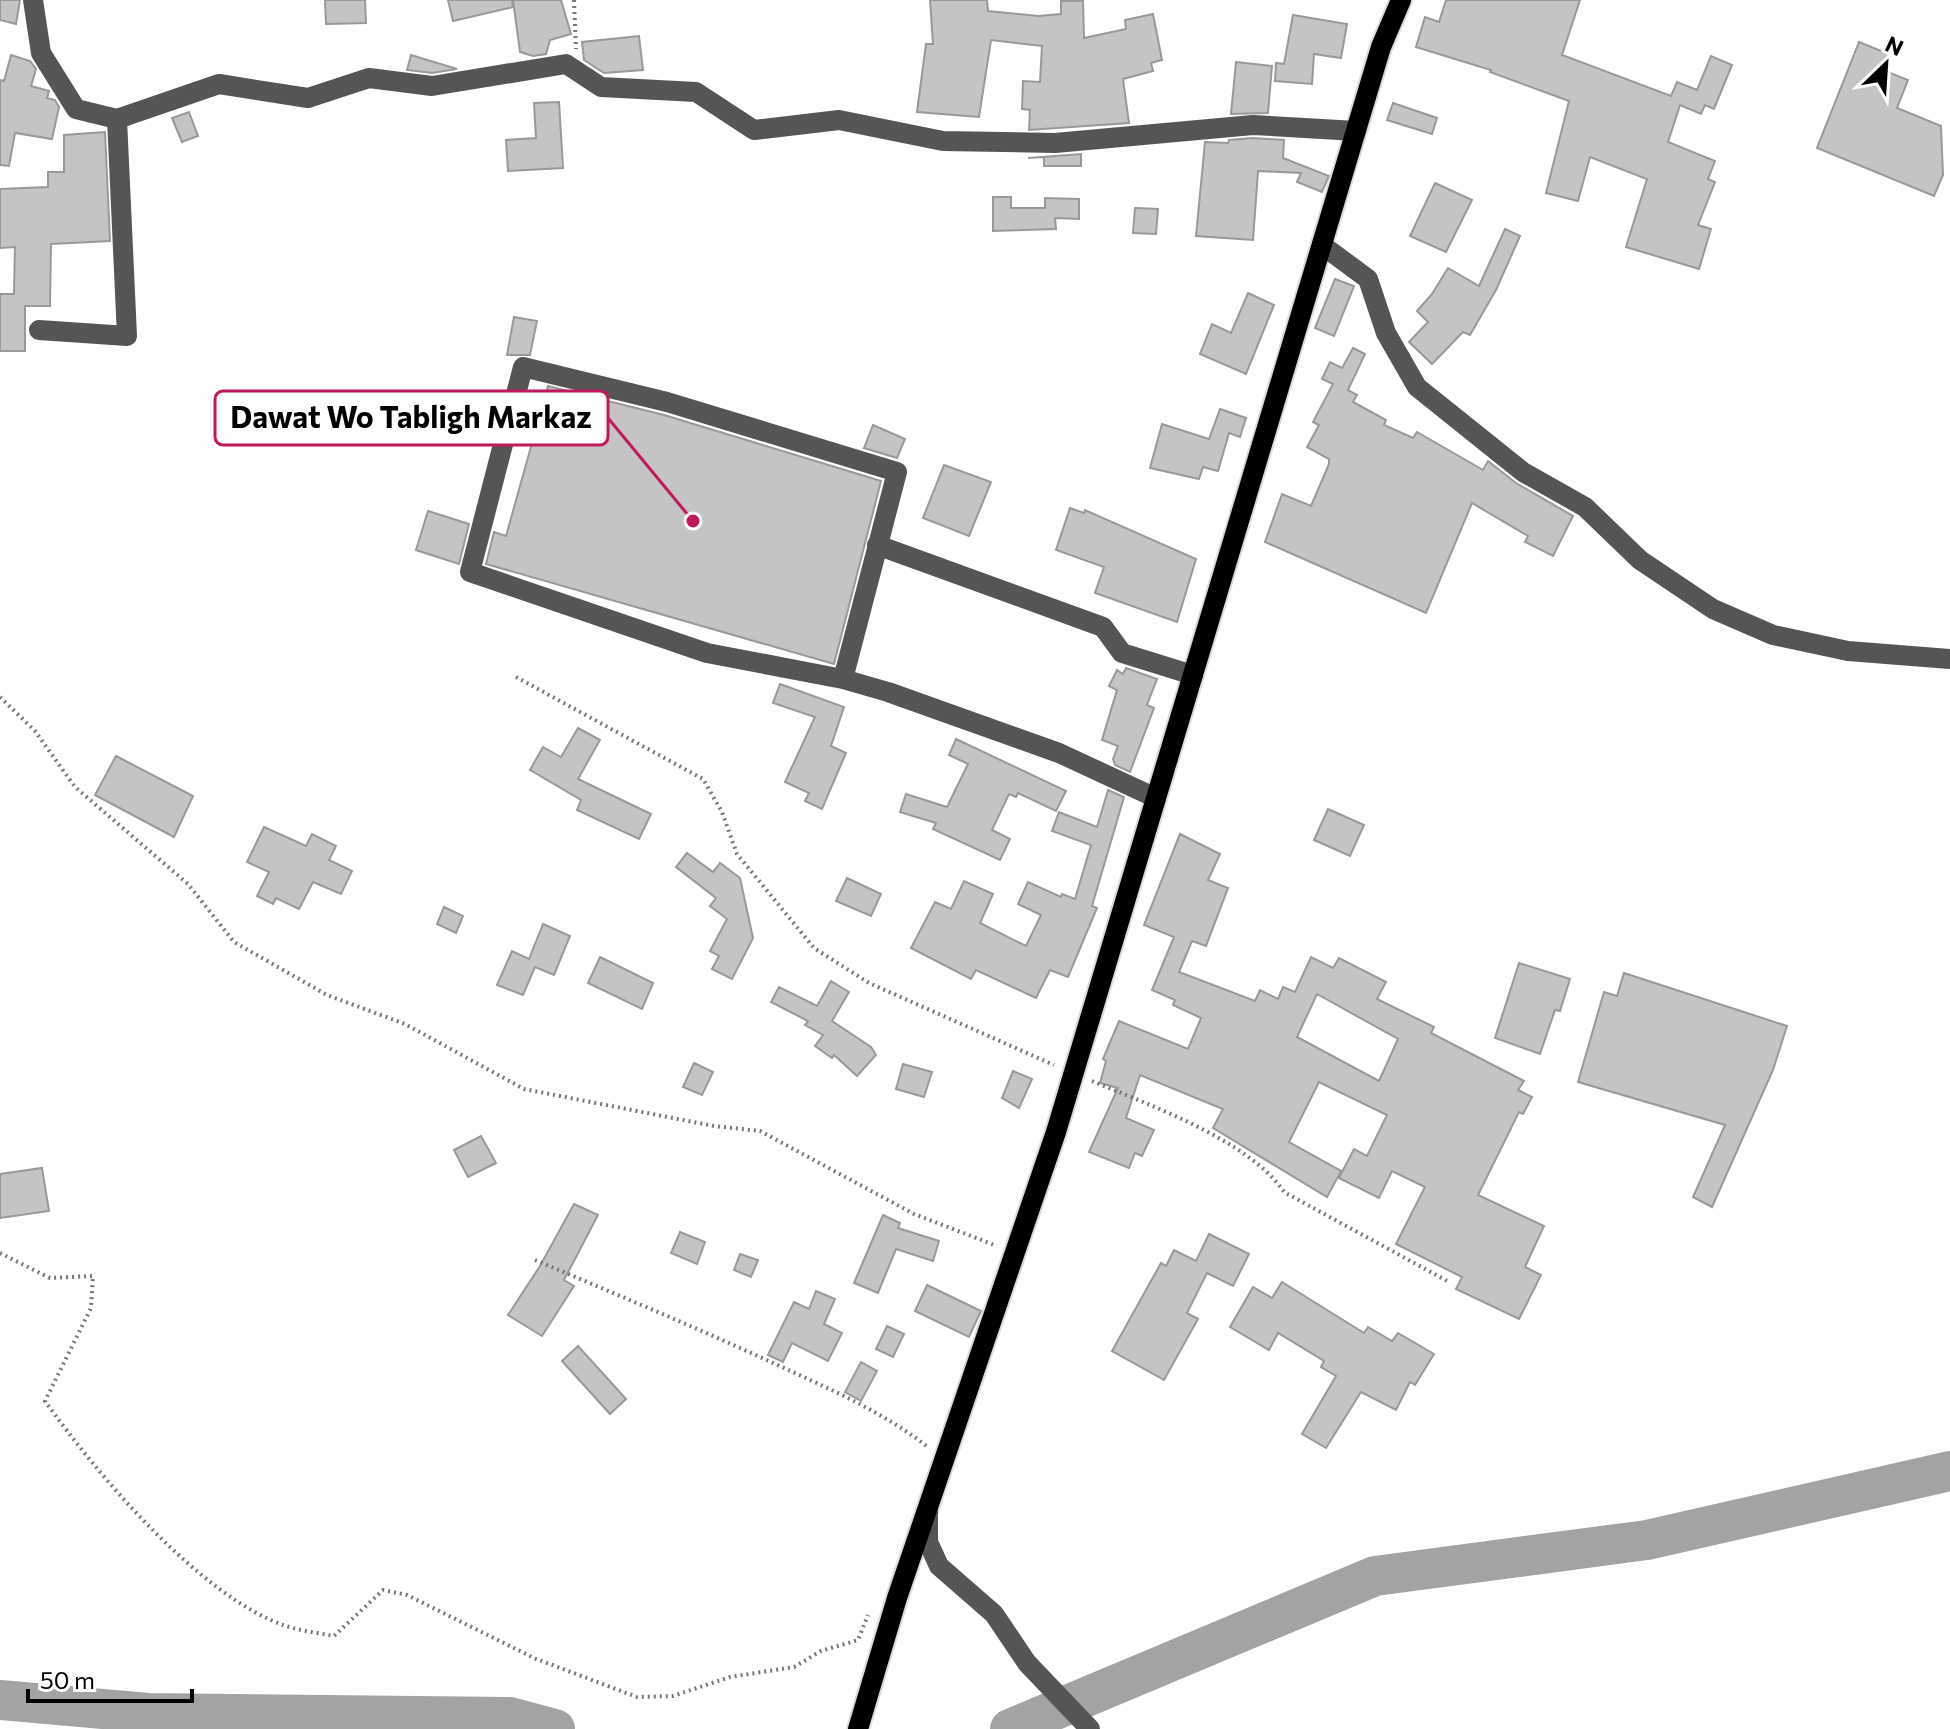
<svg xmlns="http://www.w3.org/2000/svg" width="1950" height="1729" font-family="Commissioner,sans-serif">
<rect width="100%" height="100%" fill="#fff"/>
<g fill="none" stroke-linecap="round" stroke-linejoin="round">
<g stroke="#a3a3a3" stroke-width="40">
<path d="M0,1700L148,1713L510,1717L555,1729"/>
<path d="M1010,1729L1375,1576L1647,1540L1950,1471"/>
</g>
</g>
<g fill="#c4c4c4" stroke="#999" stroke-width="2" fill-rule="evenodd">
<path d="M0,0H20L16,24L0,20Z"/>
<path d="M325,0H365L366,23L326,24Z"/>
<path d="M448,0H512L513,7L453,21Z"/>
<path d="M513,0H561L571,34L550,40L546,54L533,56L520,52Z"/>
<path d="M930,0H987L988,11L1038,16L1061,14V1H1083L1084,38L1126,29L1125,20L1153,14L1162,60L1151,63L1153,71L1123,79L1129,123L1029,130L1030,110L1022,109L1023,81L1040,82L1042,46L991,40L979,117L917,112L926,44H933Z"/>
<path d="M1446,0H1580L1562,55L1671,96L1677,82L1697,90L1711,56L1732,65L1714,109L1705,105L1701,114L1680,105L1668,142L1715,161L1708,179L1715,182L1698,225L1711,229L1699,269L1626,247L1647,179L1590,157L1578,201L1546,193L1569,101L1490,72L1491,70L1416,47L1425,17L1439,22Z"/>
<path d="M1293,15L1347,24L1341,58L1314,54L1312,84L1275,81L1276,63L1284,64Z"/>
<path d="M639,36L643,70L604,73L584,60L582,42Z"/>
<path d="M1859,42L1891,55L1885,71L1908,80L1897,108L1941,126L1943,175L1934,196L1817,148Z"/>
<path d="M11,55L30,61L36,69L31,86L49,91L47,98L55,100L59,107L52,139L15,133L9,166L0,165V80L4,81Z"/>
<path d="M411,55L457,69L432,73L407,70Z"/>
<path d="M1236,62L1272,66L1268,113L1231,114Z"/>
<path d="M559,102L563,168L508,171L506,140L536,138L534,103Z"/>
<path d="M1393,103L1437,118L1432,134L1387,120Z"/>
<path d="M189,112L198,136L182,142L172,118Z"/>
<path d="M105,132L110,241L51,244L50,306H25V351H0V294H14L15,247L0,248V189L48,187V172H64V135Z"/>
<path d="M1253,138L1284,140L1283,158L1329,176L1322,192L1297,182L1301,173L1258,171L1253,240L1196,236L1205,142L1228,143L1229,140Z"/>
<path d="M1081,154V166H1044V157L1028,158Z"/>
<path d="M1435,183L1472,200L1446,252L1410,236Z"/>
<path d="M993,197H1011V208H1045V198L1079,199V219L1055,218L1056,229L993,231Z"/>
<path d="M1135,208L1158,209L1156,234L1133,233Z"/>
<path d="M1505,229L1520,236L1496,290L1470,335L1463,332L1432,364L1409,342L1428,322L1417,311L1432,294L1448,268L1479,286Z"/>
<path d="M1335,279L1354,286L1334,336L1315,328Z"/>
<path d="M1248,293L1274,305L1246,374L1200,354L1212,324L1231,333Z"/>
<path d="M514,317L537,321L530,355H507Z"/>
<path d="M1353,348L1365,354L1348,390L1357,395L1353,402L1386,420L1384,425L1413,438L1417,432L1483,470L1488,461L1516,483L1573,516L1553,556L1525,542L1528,536L1472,503L1426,613L1265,542L1282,494L1311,506L1329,464V459L1307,447L1319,425L1313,422L1333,384L1322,379L1330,362L1342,368Z"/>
<path d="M548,386L664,415L881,481L834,664L486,564L494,532L506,536Z"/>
<path d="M1220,409L1246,418L1240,437L1229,433L1218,471L1203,467L1199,479L1150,468L1162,424L1209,439Z"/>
<path d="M873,425L905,439L897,458L864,448Z"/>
<path d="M944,465L991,482L969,536L923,518Z"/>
<path d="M1070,508L1084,513L1085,510L1196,559L1177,622L1095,593L1104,567L1056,550Z"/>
<path d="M428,511L469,524L459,564L416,550Z"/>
<path d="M1126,668L1157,679L1147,705L1154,708L1130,772L1115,765L1113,759L1118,746L1102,740L1117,690L1109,686L1117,670L1123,674Z"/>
<path d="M780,684L844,707L831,746L846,753L822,809L805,801L809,793L785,782L815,717L773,703Z"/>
<path d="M578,728L600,740L578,779L651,814L639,839L577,810L581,800L530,770L543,747L561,757Z"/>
<path d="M956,739L1066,791L1056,811L1018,793L1016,797L1009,794L992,830L1010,839L1000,860L933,829L936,823L900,812L906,794L947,807L968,764L949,755Z"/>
<path d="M116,756L193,796L174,837L95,795Z"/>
<path d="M1108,790L1124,797L1092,906L1097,908L1068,977L1050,970L1036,998L976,970L971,979L911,948L935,902L951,909L964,881L993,894L980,923L1026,946L1041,915L1018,904L1028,882L1061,897L1062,894L1075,899L1091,845L1052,831L1059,812L1097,827Z"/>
<path d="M1328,809L1364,825L1350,856L1314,840Z"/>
<path d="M264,827L306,846L312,834L336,846L329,860L352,871L341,894L313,882L299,909L276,898L273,904L257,896L269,872L247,862Z"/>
<path d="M1180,834L1220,854L1208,880L1228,888L1206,946L1192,941L1179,972L1255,1001L1260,990L1278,999L1283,987L1295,992L1311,957L1333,968L1339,958L1386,982L1377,999L1434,1027L1431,1033L1524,1081L1518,1090L1532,1097L1523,1114L1519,1112L1478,1195L1544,1226L1525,1267L1541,1275L1519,1319L1456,1289L1462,1277L1396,1244L1425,1187L1392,1171L1379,1198L1339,1178L1354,1149L1367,1156L1387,1115L1319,1082L1289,1142L1341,1171L1327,1197L1213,1128L1223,1109L1140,1075L1126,1118L1154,1130L1142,1156L1135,1153L1129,1168L1089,1152L1118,1088L1100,1083L1106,1061L1103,1059L1119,1021L1188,1049L1201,1018L1173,1005L1175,1000L1152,990L1174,937L1144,925ZM1317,994L1398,1039L1379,1081L1297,1037Z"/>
<path d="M687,853L713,872L720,863L740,878L753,938L732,979L712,969L719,956L710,951L727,919L710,906L716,898L676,867Z"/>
<path d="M847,878L881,894L871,916L836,901Z"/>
<path d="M444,907L463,916L456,933L437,924Z"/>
<path d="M543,924L570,936L554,975L535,967L523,995L497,985L512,951L529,959Z"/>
<path d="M600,957L653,983L642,1009L588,983Z"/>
<path d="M1519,963L1570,979L1560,1011L1555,1010L1540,1054L1495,1038Z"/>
<path d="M1624,973L1787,1026L1773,1070L1712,1207L1693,1197L1725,1125L1578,1082L1604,992L1617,996Z"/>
<path d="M831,981L849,992L832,1021L871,1047L876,1055L857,1076L834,1055L832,1058L815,1046L823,1035L805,1025L808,1021L771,1002L779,987L817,1006Z"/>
<path d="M694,1063L713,1072L702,1095L683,1087Z"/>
<path d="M903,1064L932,1072L924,1097L896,1089Z"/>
<path d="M1013,1071L1032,1079L1019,1108L1002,1098Z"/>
<path d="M481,1136L496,1163L468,1177L454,1150Z"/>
<path d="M42,1168L49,1211L0,1218V1174Z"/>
<path d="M574,1204L598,1215L564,1280L574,1286L542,1336L508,1315L540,1266Z"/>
<path d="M883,1215L900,1223L898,1228L939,1241L933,1261L896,1249L878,1293L854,1283Z"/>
<path d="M680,1232L705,1242L697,1264L671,1253Z"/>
<path d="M1209,1234L1249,1254L1233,1286L1207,1273L1187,1313L1198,1319L1164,1380L1112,1351L1161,1263L1166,1266L1174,1250L1196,1261Z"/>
<path d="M740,1254L758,1260L751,1277L734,1270Z"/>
<path d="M1282,1282L1364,1333L1368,1327L1392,1341L1398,1333L1434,1354L1415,1385L1410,1382L1396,1410L1361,1392L1326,1448L1302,1434L1336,1376L1321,1367L1324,1361L1278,1333L1269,1350L1230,1327L1253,1287L1272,1298Z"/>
<path d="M927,1285L981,1311L969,1337L915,1311Z"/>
<path d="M816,1291L835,1299L824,1324L842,1333L828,1361L792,1343L783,1362L768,1355L794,1302L809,1309Z"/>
<path d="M887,1326L904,1334L893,1357L876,1349Z"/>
<path d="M578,1346L626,1399L610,1414L562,1361Z"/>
<path d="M861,1362L877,1371L861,1401L845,1392Z"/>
</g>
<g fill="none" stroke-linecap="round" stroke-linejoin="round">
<g stroke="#dbdbdb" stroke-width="24">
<path id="major" d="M858,1729L897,1598L1056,1132L1381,47L1401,0"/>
</g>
<g stroke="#777" stroke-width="4" stroke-dasharray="2 4" stroke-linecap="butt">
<path d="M574,0L576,49"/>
<path d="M516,677L703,779L722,812L737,854L814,948L869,983L1054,1065"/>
<path d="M0,697L35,731L75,787L188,884L234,942L327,995L405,1024L524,1089L714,1126L760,1131L914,1214L997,1246"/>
<path d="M1092,1081C1149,1105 1249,1140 1284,1192L1449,1282"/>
<path d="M0,1253L50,1278L93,1276L91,1308L45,1401C97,1474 200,1597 286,1626C301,1631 318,1633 334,1636L383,1590L407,1595L534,1658L637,1697L673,1696L730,1677L794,1667L821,1651L858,1640L868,1615"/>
<path d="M535,1260C618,1295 702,1330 784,1368C834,1391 885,1413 929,1448"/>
</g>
<g stroke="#555" stroke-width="20">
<path d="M33,0L41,53L76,109L117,119"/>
<path d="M1322,245L1368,279L1386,333L1417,387L1523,472L1585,507L1640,560L1713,609L1773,635L1848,651L1950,659"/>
<path d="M39,330L127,336L117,119L219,84L308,98L369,78L432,86L566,64L601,87L696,92L754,130L839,120L943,141L1055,143L1253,125L1356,131"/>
<path d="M877,545L1103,627L1122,653L1193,675"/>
<path d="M843,679L897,472L667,402L523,367L470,572L707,653L843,679L888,692L1059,753L1156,798"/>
<path d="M928,1512V1542L939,1566L994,1614L1027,1663L1090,1729"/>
</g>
<use href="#major" stroke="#000" stroke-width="20"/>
</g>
<path fill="none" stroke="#c2185b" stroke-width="3" d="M693 521L608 418"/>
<circle fill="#c2185b" stroke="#fff" stroke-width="3" cx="693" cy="521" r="8"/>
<rect fill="#fff" stroke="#c2185b" stroke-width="3" x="215" y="391" width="393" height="54" rx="8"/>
<g font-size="30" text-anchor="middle" font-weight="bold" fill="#000">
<text x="411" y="428">Dawat Wo Tabligh Markaz</text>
</g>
<g transform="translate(1886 64) rotate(25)" stroke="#ffffff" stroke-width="6" paint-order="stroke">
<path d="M0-6L14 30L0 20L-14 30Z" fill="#000000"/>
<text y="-12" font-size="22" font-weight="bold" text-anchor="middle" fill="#000000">N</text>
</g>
<path d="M28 1689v12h164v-12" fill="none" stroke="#000000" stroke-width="4"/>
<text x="40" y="1689" font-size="24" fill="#000000" stroke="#ffffff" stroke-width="6" paint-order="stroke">50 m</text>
</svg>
